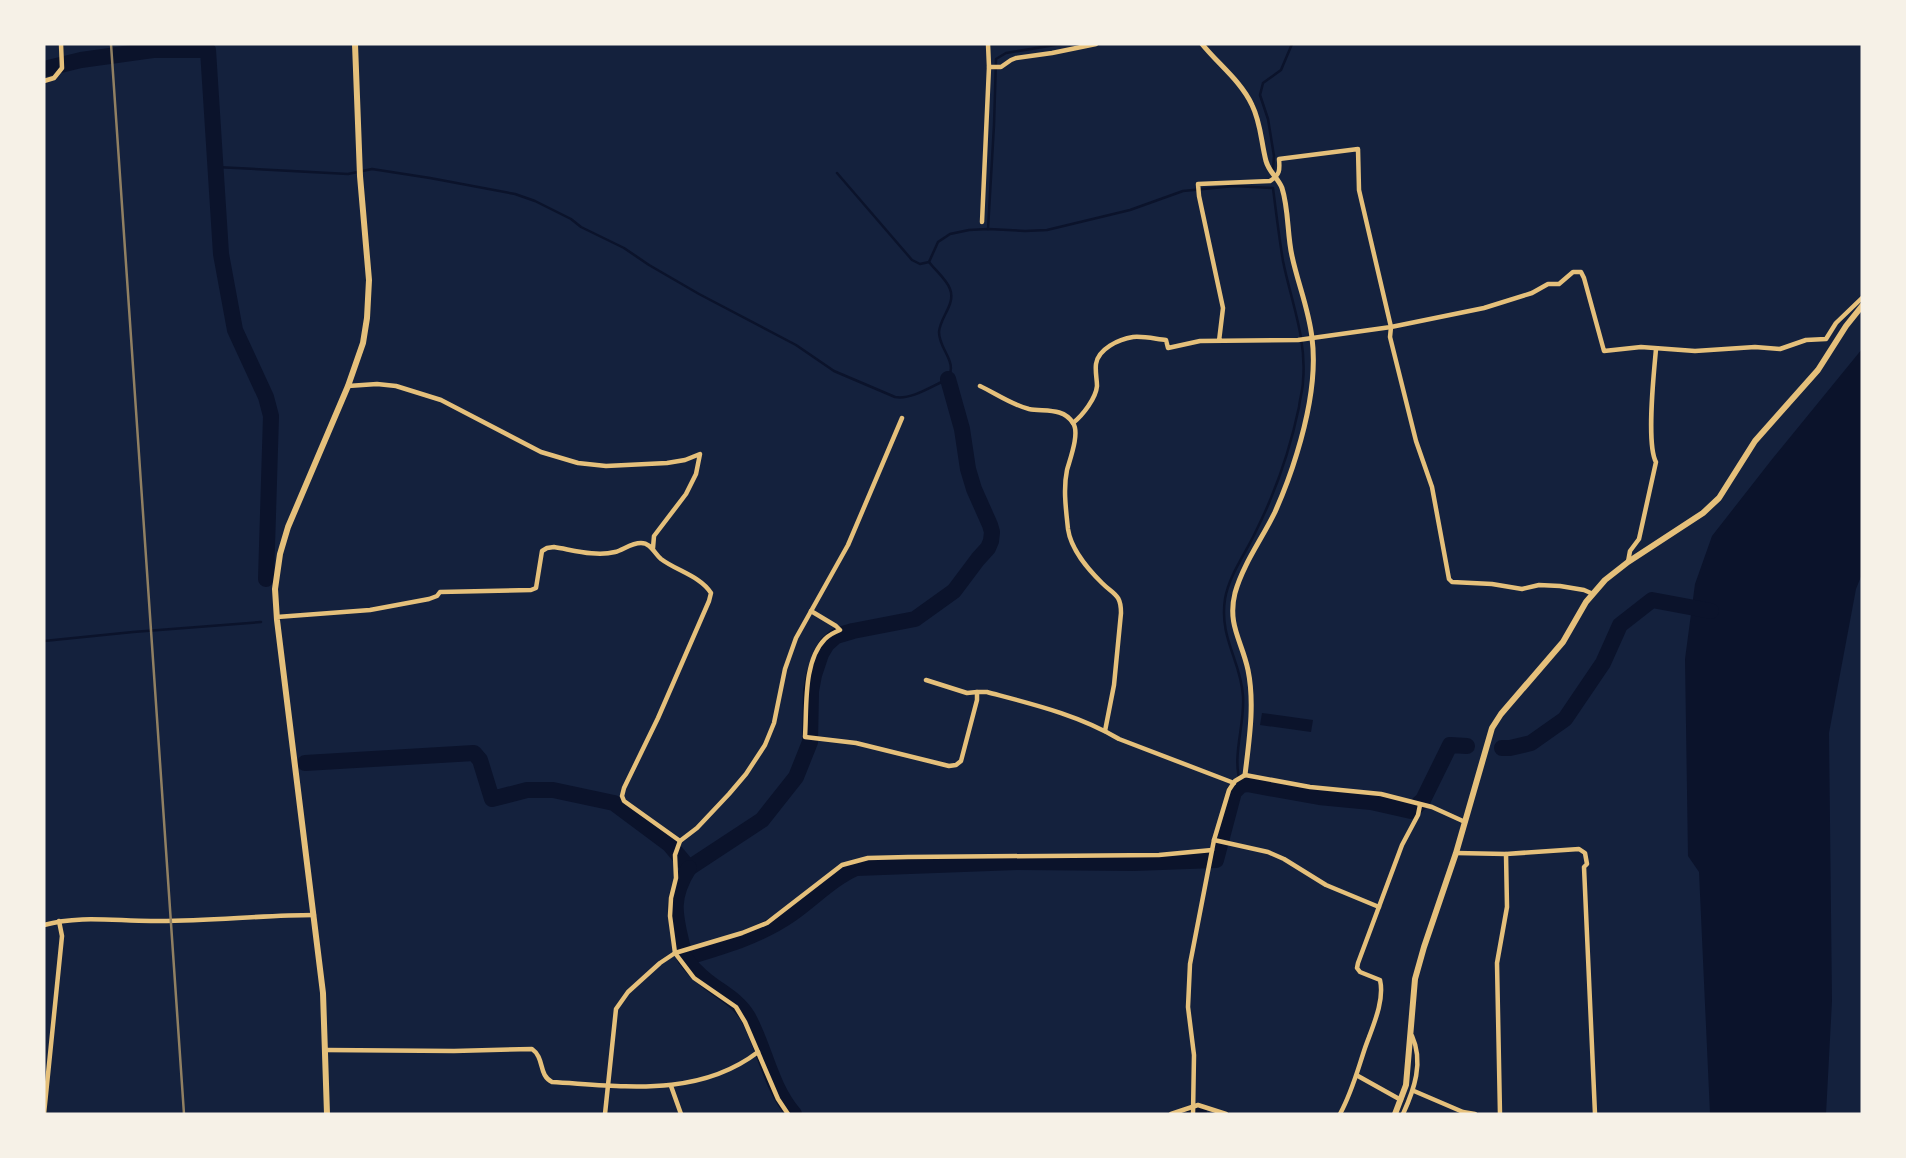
<svg xmlns="http://www.w3.org/2000/svg" width="1906" height="1158" font-family="Lato,sans-serif">
<rect width="100%" height="100%" fill="#14213d"/>
<g fill="#0b132b">
<path d="M1862,349V574L1856,589L1829,733L1832,1001L1826,1114H1710L1699,872L1688,856L1685,659L1695,584L1712,536L1773,458Z"/>
<path d="M1262,713L1313,720L1311,732L1260,725Z"/>
</g>
<g fill="none" stroke-linecap="round" stroke-linejoin="round">
<g stroke="#0b132b" stroke-width="2.5">
<path d="M208,44V50"/>
<path d="M216,167L348,174L372,169L430,178L515,194L535,201L571,219L581,227L624,248L649,265L699,294L796,345L834,371L895,397C912,400 932,386 948,379C958,361 939,350 939,332C940,317 956,304 950,289C947,280 935,270 929,262L938,242L950,234L969,230L988,229L1025,231L1047,230L1130,210L1183,191L1234,186L1273,188C1276,212 1279,237 1283,261C1291,301 1307,339 1303,381C1303,389 1300,398 1299,407C1290,450 1276,491 1256,531C1246,553 1229,575 1225,599C1219,638 1241,661 1243,696C1245,726 1231,757 1241,785"/>
<path d="M1273,170L1274,156L1268,119L1260,95L1263,83L1281,70L1292,44"/>
<path d="M837,173L912,260L920,264L929,262"/>
<path d="M988,229L994,125L996,59L1006,53L1061,44"/>
<path d="M44,641L133,632L261,622"/>
</g>
<g stroke="#0b132b" stroke-width="16">
<path d="M44,69L81,60L153,50H208L221,254L235,330L266,397L271,416L266,579"/>
<path d="M1502,748H1510L1531,743L1565,719L1603,663L1620,625L1652,600L1711,611"/>
<path d="M305,763L474,753L480,760L492,799L527,790H553L614,803L669,844L689,868L762,820L796,777L810,742L811,691L814,675L821,654L827,644L836,636L853,631L915,619L954,591L978,559L988,548L991,541L992,532L990,525L974,489L968,469L962,429L948,379"/>
<path d="M689,868C667,903 677,920 685,958C721,947 758,937 790,915C812,900 831,879 856,868L1017,862L1134,863L1216,860L1234,792L1241,785L1247,784L1319,797L1371,802L1411,811L1423,800L1450,745L1467,746"/>
<path d="M685,958C691,967 698,974 707,981C722,993 738,1000 748,1017C765,1048 770,1086 794,1114"/>
<path d="M1189,1114L1199,1111V1114"/>
</g>
<g stroke="#e5c07b" stroke-width="4.5">
<path d="M989,67H1001L1011,60L1016,58L1052,53L1096,44"/>
<path d="M44,81L54,78L62,68L61,44"/>
<path d="M982,222L989,67L988,44"/>
<path d="M348,386L377,384L396,386L441,400L541,452L578,463L606,466L667,463L685,460L700,454L696,474L686,494L654,536L653,548"/>
<path d="M980,386C995,393 1012,405 1029,409C1044,412 1063,407 1073,423C1080,433 1070,459 1067,470C1063,489 1066,510 1068,529C1071,550 1088,569 1102,583C1114,595 1121,594 1121,613L1114,685L1105,731"/>
<path d="M1073,423C1083,415 1096,398 1097,386C1097,379 1095,372 1096,364C1098,349 1119,339 1133,337C1144,336 1156,339 1166,340L1168,348L1200,341L1298,340L1391,327L1359,190L1358,149L1279,159C1280,170 1280,175 1270,181L1198,184L1199,196L1223,308L1219,341"/>
<path d="M1628,562L1630,551L1639,539L1656,462C1646,444 1654,372 1656,349"/>
<path d="M1593,594L1584,590L1560,586L1539,585L1522,589L1492,584L1452,582L1449,579L1432,487L1416,441L1390,337L1391,327L1484,308L1532,293L1548,284H1559L1573,272H1581L1584,278L1604,351L1641,347L1695,351L1755,347L1780,349L1806,340L1826,339L1836,323L1862,298"/>
<path d="M811,611L836,626L840,630C835,632 829,635 825,639C803,661 807,707 805,737L856,743L949,766L956,765L961,761L977,700V692L967,693L926,680"/>
<path d="M277,617L370,610L429,599L437,596L440,592L531,590L536,588L542,551L547,548L554,547C573,550 596,557 615,552C623,550 631,543 641,543C651,543 654,553 661,559C677,571 700,576 711,593L709,601L658,718L624,788L622,796L624,801L680,841"/>
<path d="M977,692H987C1032,704 1079,715 1119,739L1234,783"/>
<path d="M1214,840L1268,852L1284,859L1326,885L1379,907"/>
<path d="M1456,853L1506,854L1579,849L1585,853L1587,864L1584,867L1595,1114"/>
<path d="M44,925C79,915 115,921 151,921C205,922 260,915 314,915"/>
<path d="M326,1050L454,1051L532,1049C545,1058 538,1075 552,1082C623,1086 698,1098 758,1052"/>
<path d="M1358,1076L1401,1100"/>
<path d="M671,1086L681,1114"/>
<path d="M1414,1091L1463,1112L1475,1114"/>
<path d="M44,1114L62,936L59,921"/>
<path d="M605,1114L616,1009L628,992L660,963L675,953L742,933L767,923L842,865L868,858L908,857L1159,855L1212,850"/>
<path d="M788,1114L778,1099L745,1022L736,1007L694,978L675,953L670,916L671,898L676,878L675,855L680,841L697,828L729,794L746,774L765,745L774,723L785,669L796,638L848,545L902,418"/>
<path d="M1171,1114L1198,1105L1226,1114"/>
<path d="M1193,1114L1194,1055L1188,1007L1190,964L1214,840L1229,790L1235,781L1245,775L1310,787L1381,794L1432,807L1465,822"/>
<path d="M1340,1114C1352,1092 1357,1072 1365,1048C1372,1028 1385,1001 1380,980L1360,972L1357,968L1358,963L1402,845L1418,815L1420,805"/>
<path d="M1403,1114C1414,1090 1424,1062 1412,1036"/>
<path d="M1500,1114L1497,963L1507,907L1506,854"/>
</g>
<path stroke="#e5c07b" stroke-width="5" d="M1202,44C1218,64 1241,81 1252,105C1261,123 1261,142 1266,161C1269,172 1278,178 1282,188C1289,210 1287,234 1292,256C1298,284 1309,310 1312,338C1317,376 1308,417 1297,453C1291,473 1283,494 1275,512C1262,539 1243,564 1235,593C1227,625 1242,641 1248,670C1255,704 1249,741 1245,775"/>
<g stroke="#e5c07b" stroke-width="6">
<path d="M327,1114L323,993L277,620L275,589L280,554L288,527L348,386L363,343L367,318L369,280L360,176L355,44"/>
<path d="M1395,1114L1406,1085L1415,979L1424,947L1456,853L1492,728L1501,714L1563,642L1586,602L1605,580L1628,562L1703,513L1719,498L1755,441L1818,370L1846,326L1862,306"/>
</g>
<path stroke="#918062" stroke-width="2.5" d="M111,44L184,1114"/>
</g>
<rect width="1906" height="1158" fill="none" stroke="#f6f1e7" stroke-width="91"/>
</svg>
